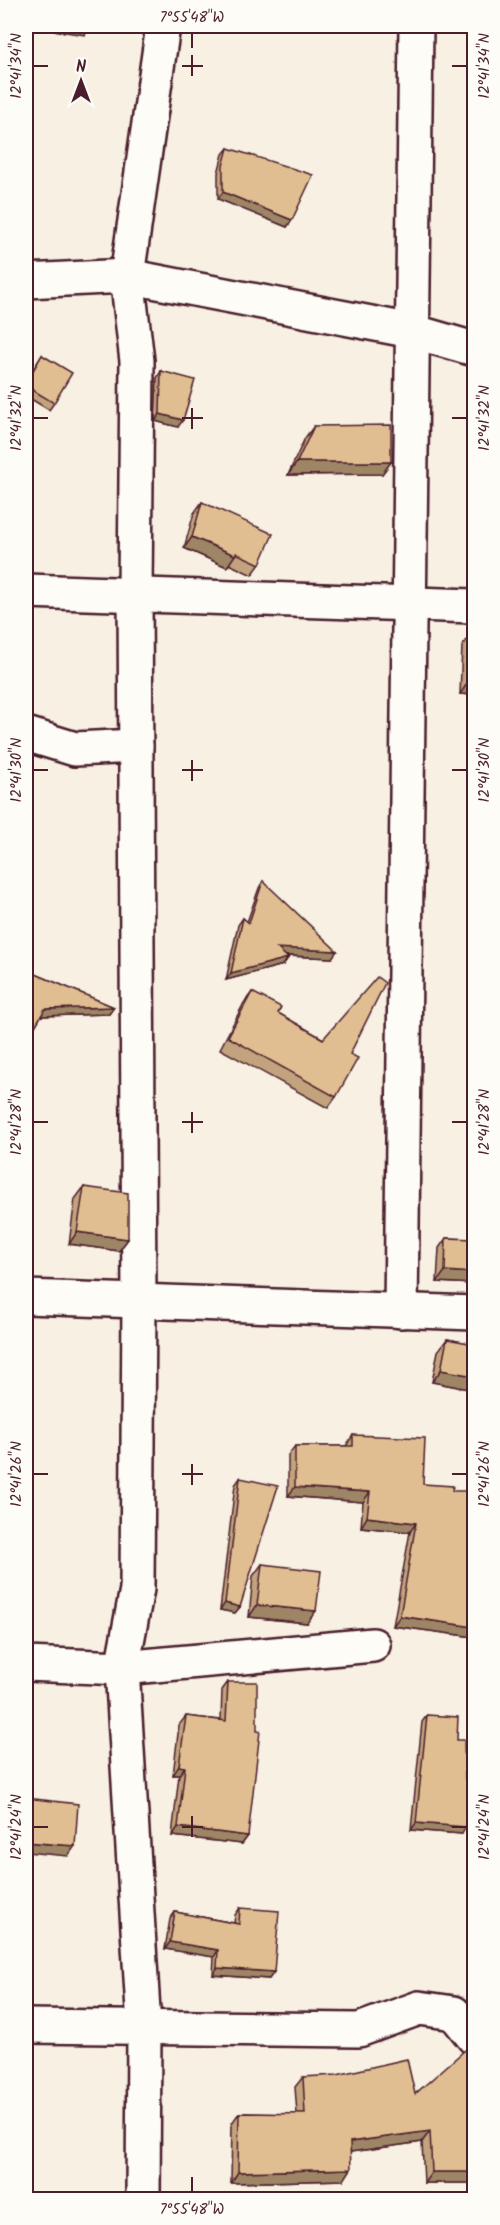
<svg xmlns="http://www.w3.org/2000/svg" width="500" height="2225" font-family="Kalam,sans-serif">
<rect width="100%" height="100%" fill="#f7f0e3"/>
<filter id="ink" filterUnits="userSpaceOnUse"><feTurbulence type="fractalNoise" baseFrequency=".0167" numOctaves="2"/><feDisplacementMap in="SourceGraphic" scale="12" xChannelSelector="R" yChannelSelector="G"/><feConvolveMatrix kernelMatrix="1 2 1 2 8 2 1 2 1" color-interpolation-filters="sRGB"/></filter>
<g filter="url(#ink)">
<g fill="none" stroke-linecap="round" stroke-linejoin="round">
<g stroke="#4a1f2b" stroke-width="38">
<g id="minor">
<path d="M26,281L127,276L412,331L474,349"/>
<path d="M26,591L474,606"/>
<path d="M26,734L75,749L136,746"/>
<path d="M26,1297L474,1313"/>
<path d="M401,1311L416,26"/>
<path d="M26,1664L122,1668L373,1645"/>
<path d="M26,2026L359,2030L419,2008L454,2013L474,2038"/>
<path d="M143,2200L144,2027L122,1668L137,1589L139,1301L135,595L137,361L127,276L163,26"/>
</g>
</g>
<use href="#minor" stroke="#fdfcf7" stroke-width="33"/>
</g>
<g fill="#c2a37e" stroke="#4a1f2b" stroke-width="1.5">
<path d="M228,148L292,220L287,227L218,199V173L223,154Z"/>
<path d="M42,355L54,403L49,410L26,396V381Z"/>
<path d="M161,371L178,427L155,421L157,378Z"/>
<path d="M314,426L391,462L382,474L288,475L305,438Z"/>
<path d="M202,502L260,564L252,575L229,564L227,567L184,548L194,513Z"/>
<path d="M471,634H474V695L460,694L462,646Z"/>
<path d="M263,881L332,958L285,956L288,958L283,965L226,980L238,925L243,918L247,922L259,888Z"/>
<path d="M26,970L114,1007L109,1014L41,1016L27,1040L26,1039Z"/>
<path d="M252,992L278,1013L350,1054L336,1097L328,1108L220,1049L244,1003Z"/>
<path d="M84,1187L128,1239L119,1251L69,1244L75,1199Z"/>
<path d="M474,1213V1284L437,1282L439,1248L446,1238L470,1239Z"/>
<path d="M447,1339L474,1344V1390L432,1382L438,1351Z"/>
<path d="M353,1435L423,1484L452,1491L474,1637L393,1626L410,1532L361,1527L363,1502L288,1496V1455L295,1446H346Z"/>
<path d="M240,1478V1607L235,1613L220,1610L235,1485Z"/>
<path d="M262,1564L307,1623L249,1617L253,1576Z"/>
<path d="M228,1682L248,1836L242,1844L172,1836L179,1775H173L179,1725L186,1716L221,1720L222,1690Z"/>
<path d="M427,1715L457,1740L462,1834L411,1830L422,1722Z"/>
<path d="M240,1908L274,1972L269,1979L213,1975L214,1957L165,1949L170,1919L175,1912L234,1923L235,1915Z"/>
<path d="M303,2077L415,2094L474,2183H424L422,2142L350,2152L344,2180L231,2183L232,2123L239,2113L297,2114L295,2087Z"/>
</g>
<g fill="#9e8566" stroke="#4a1f2b" stroke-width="1.5">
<path d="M26,26H73L90,28L85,35Z"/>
<path d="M223,192L292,220L287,227L218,199Z"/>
<path d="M160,414L183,420L178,427L155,421Z"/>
<path d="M297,462H391L382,474L288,475Z"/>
<path d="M192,537L235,555L227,567L184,548Z"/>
<path d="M468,682H474V695L460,694Z"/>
<path d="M277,948L337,951L332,958L272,955Z"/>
<path d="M288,958L283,965L226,980L231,973Z"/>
<path d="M114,1007L109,1014L40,1016L45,1009Z"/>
<path d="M77,1232L128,1239L119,1251L69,1244Z"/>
<path d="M445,1271L474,1273V1284L437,1282Z"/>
<path d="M441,1370L474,1376V1390L432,1382Z"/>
<path d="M295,1487L370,1492L363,1502L288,1496Z"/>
<path d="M367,1517L416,1523L410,1532L361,1527Z"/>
<path d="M225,1603L240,1607L235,1613L220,1610Z"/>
<path d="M257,1605L316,1611L307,1623L249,1617Z"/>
<path d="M400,1616L474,1627V1637L393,1626Z"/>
<path d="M179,1766L185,1767L179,1775H173Z"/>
<path d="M416,1823L466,1827L462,1834L411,1830Z"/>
<path d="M178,1827L248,1836L242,1844L172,1836Z"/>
<path d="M26,1842L75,1846L68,1856L26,1852Z"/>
<path d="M170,1942L218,1950L214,1957L165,1949Z"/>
<path d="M217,1968L274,1972L269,1979L213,1975Z"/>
<path d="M430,2131L422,2142L343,2153L350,2142Z"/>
<path d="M351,2169L344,2180L231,2183L238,2172Z"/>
<path d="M432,2172H474V2183H424Z"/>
</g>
<g fill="#e1be92" stroke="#4a1f2b" stroke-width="1.5">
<path d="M73,26H90V28Z"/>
<path d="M228,148L313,175L292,220L223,192V166Z"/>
<path d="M42,355L72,373L54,403L26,386V383Z"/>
<path d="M161,371L195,380L183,420L160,414Z"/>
<path d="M391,425V462H297L314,426Z"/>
<path d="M202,502L273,534L260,564L236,553L235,555L192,537Z"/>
<path d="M471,634H474V682H468Z"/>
<path d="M263,881L337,951L277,948L288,958L231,973L243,918L249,923Z"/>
<path d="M26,970L114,1007L45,1009L31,1033L26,1030Z"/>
<path d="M377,977L385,983L350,1054L358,1058L336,1097L228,1037L252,992L281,1007L278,1013L323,1039Z"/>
<path d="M84,1187L128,1193V1239L77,1232Z"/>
<path d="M446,1238L474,1239V1273L445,1271Z"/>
<path d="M447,1339L474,1344V1376L441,1370Z"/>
<path d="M353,1435L425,1438L423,1484L453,1486L452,1491H474V1627L400,1616L416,1523L367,1517L370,1492L295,1487V1446H353Z"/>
<path d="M240,1478L278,1486L240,1607L225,1603Z"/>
<path d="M262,1564L321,1571L316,1611L257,1605Z"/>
<path d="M228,1682H257V1731H260L248,1836L178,1827L185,1767L179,1766L186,1716L226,1721Z"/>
<path d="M427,1715L458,1717L457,1740H464L465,1779H469L466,1827L416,1823Z"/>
<path d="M26,1798L78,1804L75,1846L26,1842Z"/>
<path d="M240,1908L279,1911L274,1972L217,1968L218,1950L170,1942L175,1912L239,1924Z"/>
<path d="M465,2050L474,2061V2172H432L430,2131L350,2142L351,2169L238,2172L239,2113L305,2114L303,2077L337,2075L407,2059L415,2094Z"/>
</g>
</g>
<path fill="none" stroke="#4a1f2b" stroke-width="2" d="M192,33V48M192,55V76M33,66H48M182,66H203M452,66H467M192,408V429M33,418H48M182,418H203M452,418H467M192,760V781M33,770H48M182,770H203M452,770H467M192,1112V1133M33,1122H48M182,1122H203M452,1122H467M192,1464V1485M33,1474H48M182,1474H203M452,1474H467M192,1816V1837M33,1827H48M182,1827H203M452,1827H467M192,2177V2192"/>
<rect width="500" height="2225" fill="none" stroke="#fdfcf7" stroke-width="66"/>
<g transform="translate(81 81)" stroke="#fdfcf7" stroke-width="4.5" paint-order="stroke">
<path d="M0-4.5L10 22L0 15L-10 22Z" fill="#4a1f2b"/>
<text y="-9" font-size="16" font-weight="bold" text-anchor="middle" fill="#4a1f2b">N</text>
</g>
<rect x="33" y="33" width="434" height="2159" fill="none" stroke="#4a1f2b" stroke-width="2"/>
<g font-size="15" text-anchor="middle" fill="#4a1f2b">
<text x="192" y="22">7°55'48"W</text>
<text transform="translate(16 66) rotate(-90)" y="5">12°41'34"N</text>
<text transform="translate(484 66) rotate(-90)" y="5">12°41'34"N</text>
<text transform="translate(16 418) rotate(-90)" y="5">12°41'32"N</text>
<text transform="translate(484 418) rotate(-90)" y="5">12°41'32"N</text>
<text transform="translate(16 770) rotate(-90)" y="5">12°41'30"N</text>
<text transform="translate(484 770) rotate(-90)" y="5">12°41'30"N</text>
<text transform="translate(16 1122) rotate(-90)" y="5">12°41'28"N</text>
<text transform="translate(484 1122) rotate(-90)" y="5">12°41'28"N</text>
<text transform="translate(16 1474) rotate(-90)" y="5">12°41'26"N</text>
<text transform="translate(484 1474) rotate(-90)" y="5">12°41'26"N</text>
<text transform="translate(16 1827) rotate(-90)" y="5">12°41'24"N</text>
<text transform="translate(484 1827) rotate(-90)" y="5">12°41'24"N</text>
<text x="192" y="2214">7°55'48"W</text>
</g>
</svg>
